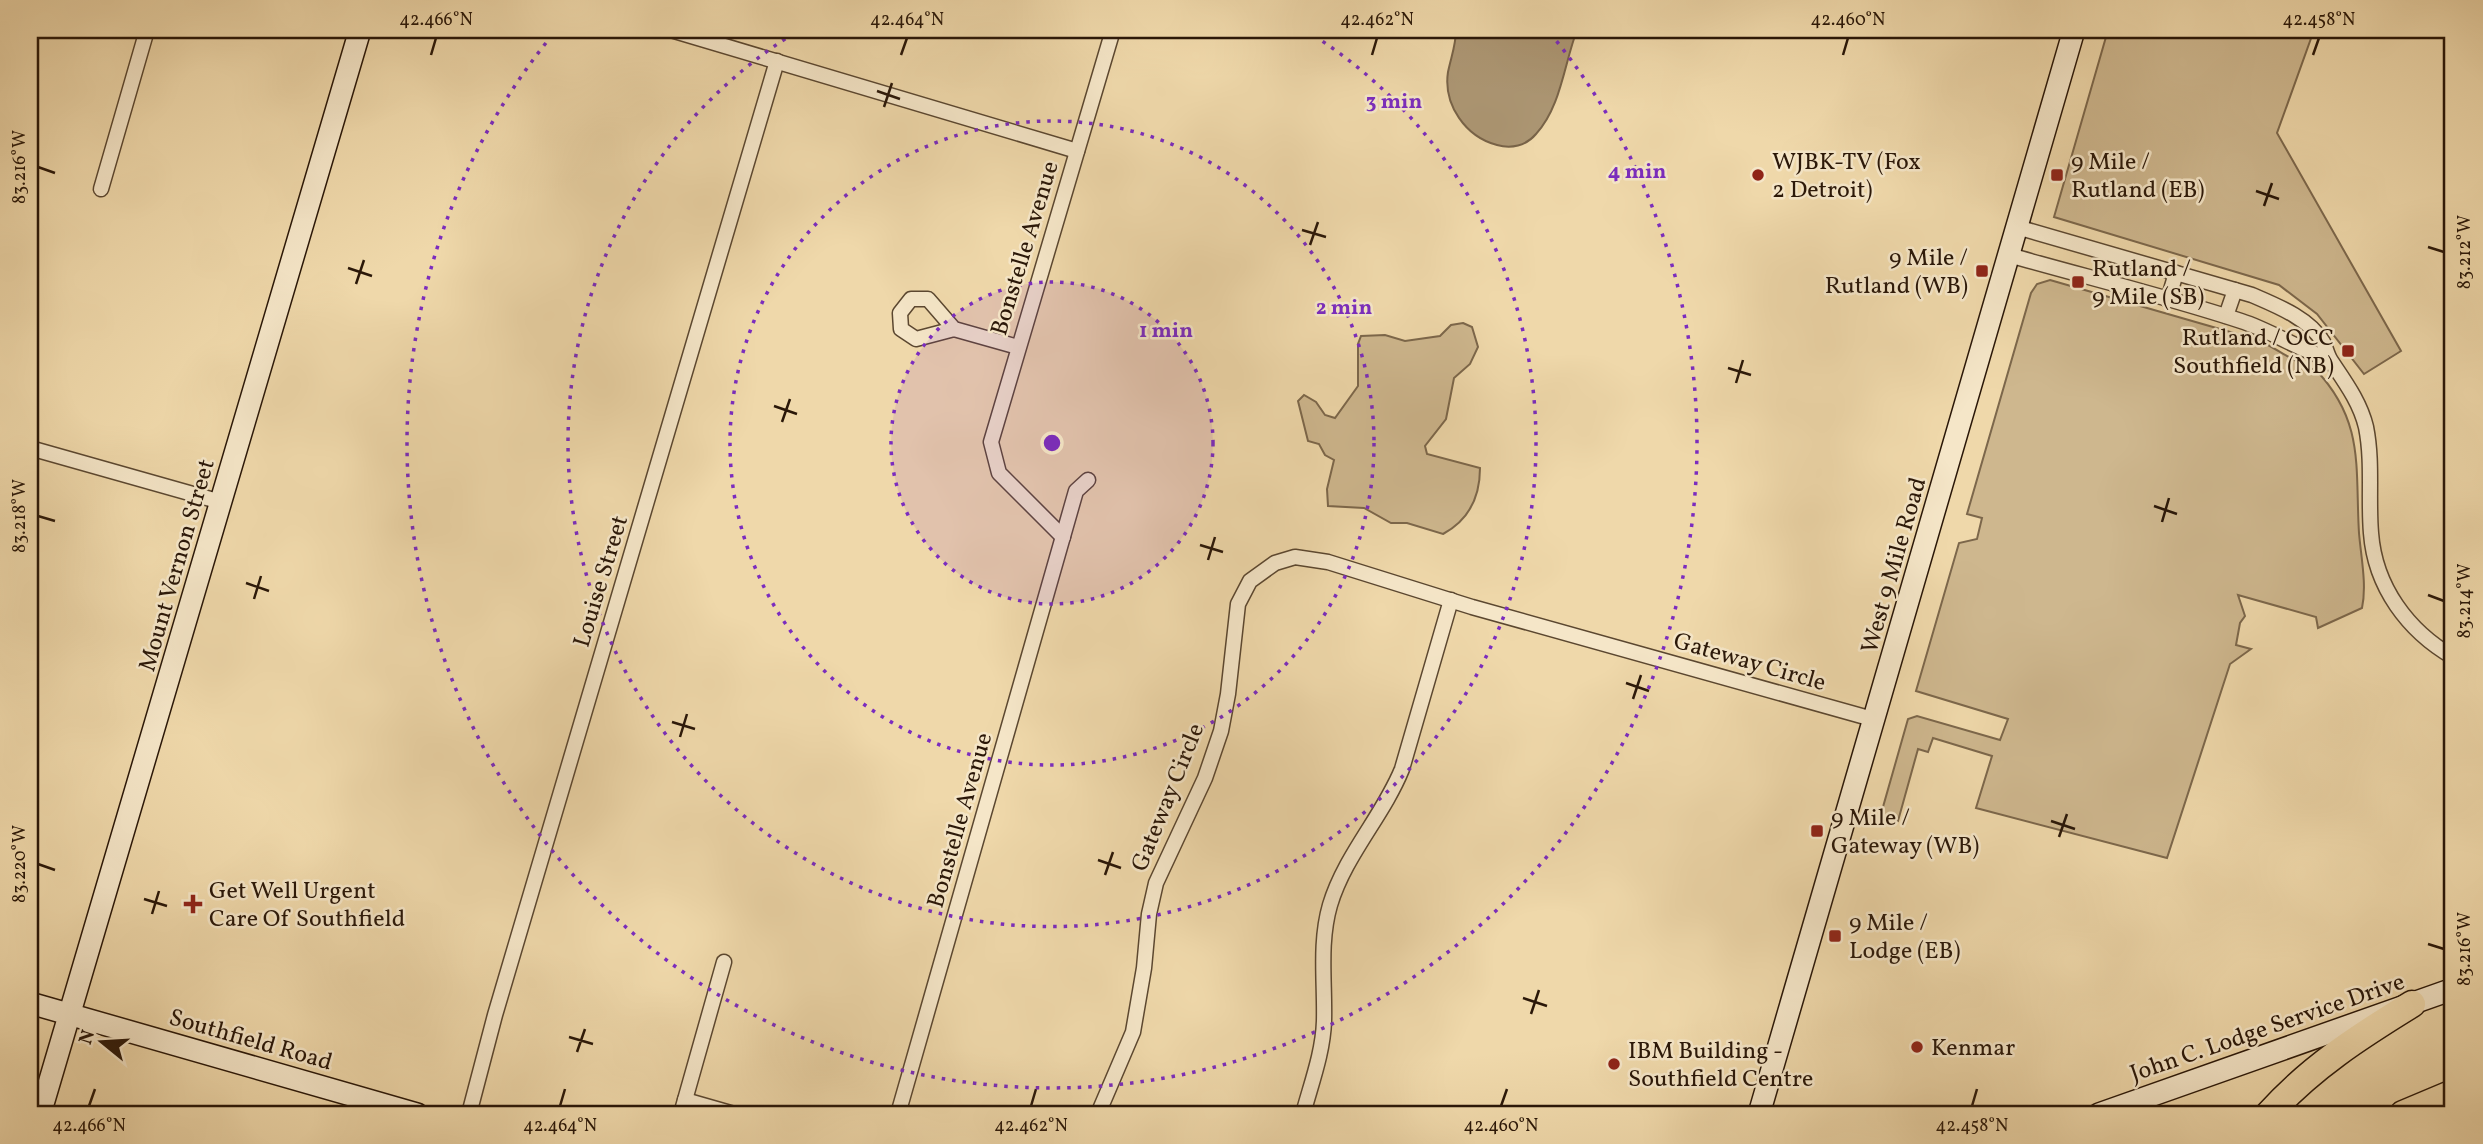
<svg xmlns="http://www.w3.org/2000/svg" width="2483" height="1144" font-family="Vollkorn,serif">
<rect width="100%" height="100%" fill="#efd8aa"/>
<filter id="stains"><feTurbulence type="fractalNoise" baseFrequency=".00286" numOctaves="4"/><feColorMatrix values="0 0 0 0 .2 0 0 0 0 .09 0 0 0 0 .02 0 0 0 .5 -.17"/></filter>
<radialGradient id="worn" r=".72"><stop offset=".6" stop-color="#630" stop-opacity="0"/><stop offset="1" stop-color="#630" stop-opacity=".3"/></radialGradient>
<g fill="#ceb78e" stroke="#7c674b" stroke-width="2">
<path d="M2108,30H2314L2277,133L2401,351L2364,374L2317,314L2279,285L2054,217Z"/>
<path d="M2050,280L2258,340C2272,346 2308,370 2316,370C2365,422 2355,468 2359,533C2361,557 2367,585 2362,608L2318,628L2316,617L2238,595L2245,616L2240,623L2236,645L2251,649L2230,664L2167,858L1976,808L1992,756L1933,738L1928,752L1918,749L1898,821L1881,814L1908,719L1917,716L2000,740L2008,719L1916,691L1959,543L1977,539L1982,518L1967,514L2031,293L2037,284Z"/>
<path d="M1463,323L1472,327L1478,347L1470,364L1454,378L1446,419L1425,446L1427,454L1480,468C1480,498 1469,520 1443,534L1407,523H1391L1364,508L1328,506L1327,489L1334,460L1325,455L1319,444L1308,441L1298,401L1304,395L1316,402L1325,415L1335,418L1358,386V344L1361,336L1385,335L1405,341L1440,336L1451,325Z"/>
</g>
<path fill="#ac9673" stroke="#786348" stroke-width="2" d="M1456,30H1577C1564,64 1561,107 1536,134C1526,146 1511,149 1497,145C1466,137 1443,105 1448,72C1451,57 1456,45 1456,30Z"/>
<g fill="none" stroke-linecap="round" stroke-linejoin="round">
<g stroke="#5b4730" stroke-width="17">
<g id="street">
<path d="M671,30L1077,151"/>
<path d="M101,189L147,30"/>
<path d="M2017,227L2252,295C2275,305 2309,318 2323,342C2326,348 2327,355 2331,361C2345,382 2360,402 2366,427C2373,462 2368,498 2371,533C2375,587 2408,631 2453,657"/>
<path d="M2009,255C2086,277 2165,296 2241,321C2272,331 2299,350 2329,359"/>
<path d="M2168,300L2176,273"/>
<path d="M2226,316L2235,290"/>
<path d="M954,329L916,339L901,329L900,313L911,299H928L954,329L1018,347"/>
<path d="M30,448L221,502"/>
<path d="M1063,537L999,473L991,442L1113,30"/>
<path d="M685,1100L734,1114"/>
<path d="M469,1114L495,1015L777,61"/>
<path d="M681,1114L724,962"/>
<path d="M898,1114L1076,491L1088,480"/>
<path d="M1098,1114L1133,1032L1144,968L1149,914L1156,883L1205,778L1221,731L1228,694L1238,604L1250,581L1275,563L1295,557L1328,562L1472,607L1876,720"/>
<path d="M1303,1114C1311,1084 1323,1053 1324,1021C1325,982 1319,943 1330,905C1345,855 1383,816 1402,769L1451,600"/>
</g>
</g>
<g stroke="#2a1708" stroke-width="24">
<g id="secondary">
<path d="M30,1003L417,1114"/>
<path d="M40,1114L360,30"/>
<path d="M1759,1114L2074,30"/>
<path d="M2099,1114L2453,989"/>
</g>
</g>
<g stroke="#2a1708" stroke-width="29">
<g id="highway">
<path d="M2269,1114C2310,1068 2360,1036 2412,1004"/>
<path d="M2403,1114L2453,1093"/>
</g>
</g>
<use href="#street" stroke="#f5e6c8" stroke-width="14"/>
<use href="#secondary" stroke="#f5e6c8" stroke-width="21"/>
<use href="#highway" stroke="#efd8aa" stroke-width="26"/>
</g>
<path fill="none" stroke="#2a1708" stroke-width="2.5" d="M431,55L436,38M901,55L907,38M1372,55L1377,38M1843,55L1848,38M2313,55L2319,38M877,91L900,99M884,107L892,83M38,167L55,173M2256,191L2279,199M2264,206L2272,183M1302,230L1326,237M1310,245L1318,222M2428,247L2444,252M348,268L372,276M356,284L364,260M1728,368L1751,375M1736,383L1743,360M774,406L797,414M782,422L790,399M2154,506L2177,514M38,516L55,521M2162,522L2169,498M1200,545L1223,552M1208,560L1215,537M246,583L269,591M2428,595L2444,601M254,599L261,576M1626,683L1649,691M1633,699L1641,675M672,722L695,729M680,737L687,714M2051,821L2075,829M2059,837L2067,814M1098,860L1121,868M38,864L55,870M1105,875L1113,852M144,899L167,906M152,914L159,891M2428,944L2444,949M1523,998L1547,1006M1531,1014L1539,990M569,1037L593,1044M577,1052L585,1029M89,1106L95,1089M560,1106L565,1089M1031,1106L1036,1089M1501,1106L1507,1089M1972,1106L1977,1089"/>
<circle cx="1052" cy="443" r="161" fill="#7b2cbf" fill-opacity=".12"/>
<g fill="none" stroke="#7b2cbf" stroke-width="3.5" stroke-dasharray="3.5 7">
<circle cx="1052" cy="443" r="161"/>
<circle cx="1052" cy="443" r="322"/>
<path d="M1305 30A484 484 0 1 1 799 30"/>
<path d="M1550 33A645 645 0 1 1 554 33"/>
</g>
<g fill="#8f2418" stroke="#f5e6c8" stroke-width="2.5">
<circle cx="1758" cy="175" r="7"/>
<rect x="2050" y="168" width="14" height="14" rx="3.5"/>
<rect x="1975" y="264" width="14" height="14" rx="3.5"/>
<rect x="2071" y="275" width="14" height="14" rx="3.5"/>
<rect x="2341" y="344" width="14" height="14" rx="3.5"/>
<rect x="1810" y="824" width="14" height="14" rx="3.5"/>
<path d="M189.5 893.5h7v7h7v7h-7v7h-7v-7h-7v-7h7z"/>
<rect x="1828" y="929" width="14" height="14" rx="3.5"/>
<circle cx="1917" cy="1047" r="7"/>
<circle cx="1614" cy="1064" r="7"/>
</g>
<g text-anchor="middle" stroke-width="5" stroke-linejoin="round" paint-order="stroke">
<g font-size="24" fill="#2a1708" stroke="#f5e6c8" text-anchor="start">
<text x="1772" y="169">WJBK-TV (Fox<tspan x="1772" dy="28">2 Detroit)</tspan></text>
<text x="2071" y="169">9 Mile /<tspan x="2071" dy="28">Rutland (EB)</tspan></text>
<text x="1968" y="265" text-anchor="end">9 Mile /<tspan x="1968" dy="28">Rutland (WB)</tspan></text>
<text x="2092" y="276">Rutland /<tspan x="2092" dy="28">9 Mile (SB)</tspan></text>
<text x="2334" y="345" text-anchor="end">Rutland / OCC<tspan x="2334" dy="28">Southfield (NB)</tspan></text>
<text x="1831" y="825">9 Mile /<tspan x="1831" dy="28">Gateway (WB)</tspan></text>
<text x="209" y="898">Get Well Urgent<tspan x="209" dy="28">Care Of Southfield</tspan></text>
<text x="1849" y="930">9 Mile /<tspan x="1849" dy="28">Lodge (EB)</tspan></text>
<text x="1931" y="1055">Kenmar</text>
<text x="1628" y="1058">IBM Building -<tspan x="1628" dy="28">Southfield Centre</tspan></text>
</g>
<g font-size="24" fill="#2a1708" stroke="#f5e6c8">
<text transform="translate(1024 248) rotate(-73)" y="8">Bonstelle Avenue</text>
<text transform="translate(176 565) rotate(-74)" y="8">Mount Vernon Street</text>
<text transform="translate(1893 565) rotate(-74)" y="8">West 9 Mile Road</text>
<text transform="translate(600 581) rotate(-73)" y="8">Louise Street</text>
<text transform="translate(1750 661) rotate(16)" y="8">Gateway Circle</text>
<text transform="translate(1167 797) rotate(-68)" y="8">Gateway Circle</text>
<text transform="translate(959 820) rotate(-74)" y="8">Bonstelle Avenue</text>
<text transform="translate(2267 1027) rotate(-19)" y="8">John C. Lodge Service Drive</text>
<text transform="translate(251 1039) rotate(16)" y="8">Southfield Road</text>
</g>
</g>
<circle cx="1052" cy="443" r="10" fill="#7b2cbf" stroke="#f5e6c8" stroke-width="3.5"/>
<g font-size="21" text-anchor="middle" font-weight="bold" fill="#7b2cbf" stroke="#f5e6c8" stroke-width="5" stroke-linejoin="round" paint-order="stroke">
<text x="1394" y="108">3 min</text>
<text x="1637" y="178">4 min</text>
<text x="1344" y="314">2 min</text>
<text x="1166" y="337">1 min</text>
</g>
<rect width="2483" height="1144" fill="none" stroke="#efd8aa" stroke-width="77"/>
<g transform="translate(102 1042) rotate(288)" stroke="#f5e6c8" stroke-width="5" paint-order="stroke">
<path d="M0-5L12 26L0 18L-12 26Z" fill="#2a1708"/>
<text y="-10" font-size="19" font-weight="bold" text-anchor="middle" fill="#2a1708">N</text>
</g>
<rect x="38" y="38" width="2406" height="1068" fill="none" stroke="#2a1708" stroke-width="2.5"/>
<g font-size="18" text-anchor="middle" fill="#2a1708">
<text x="436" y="25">42.466°N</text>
<text x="907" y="25">42.464°N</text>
<text x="1377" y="25">42.462°N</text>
<text x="1848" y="25">42.460°N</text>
<text x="2319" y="25">42.458°N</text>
<text transform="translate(19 167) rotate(-90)" y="6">83.216°W</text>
<text transform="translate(2464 252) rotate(-90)" y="6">83.212°W</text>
<text transform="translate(19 516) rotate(-90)" y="6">83.218°W</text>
<text transform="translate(2464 601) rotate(-90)" y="6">83.214°W</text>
<text transform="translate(19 864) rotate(-90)" y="6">83.220°W</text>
<text transform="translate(2464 949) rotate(-90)" y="6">83.216°W</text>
<text x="89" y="1131">42.466°N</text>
<text x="560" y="1131">42.464°N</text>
<text x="1031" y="1131">42.462°N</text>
<text x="1501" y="1131">42.460°N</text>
<text x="1972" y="1131">42.458°N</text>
</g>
<rect width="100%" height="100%" filter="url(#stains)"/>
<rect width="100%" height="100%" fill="url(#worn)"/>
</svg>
